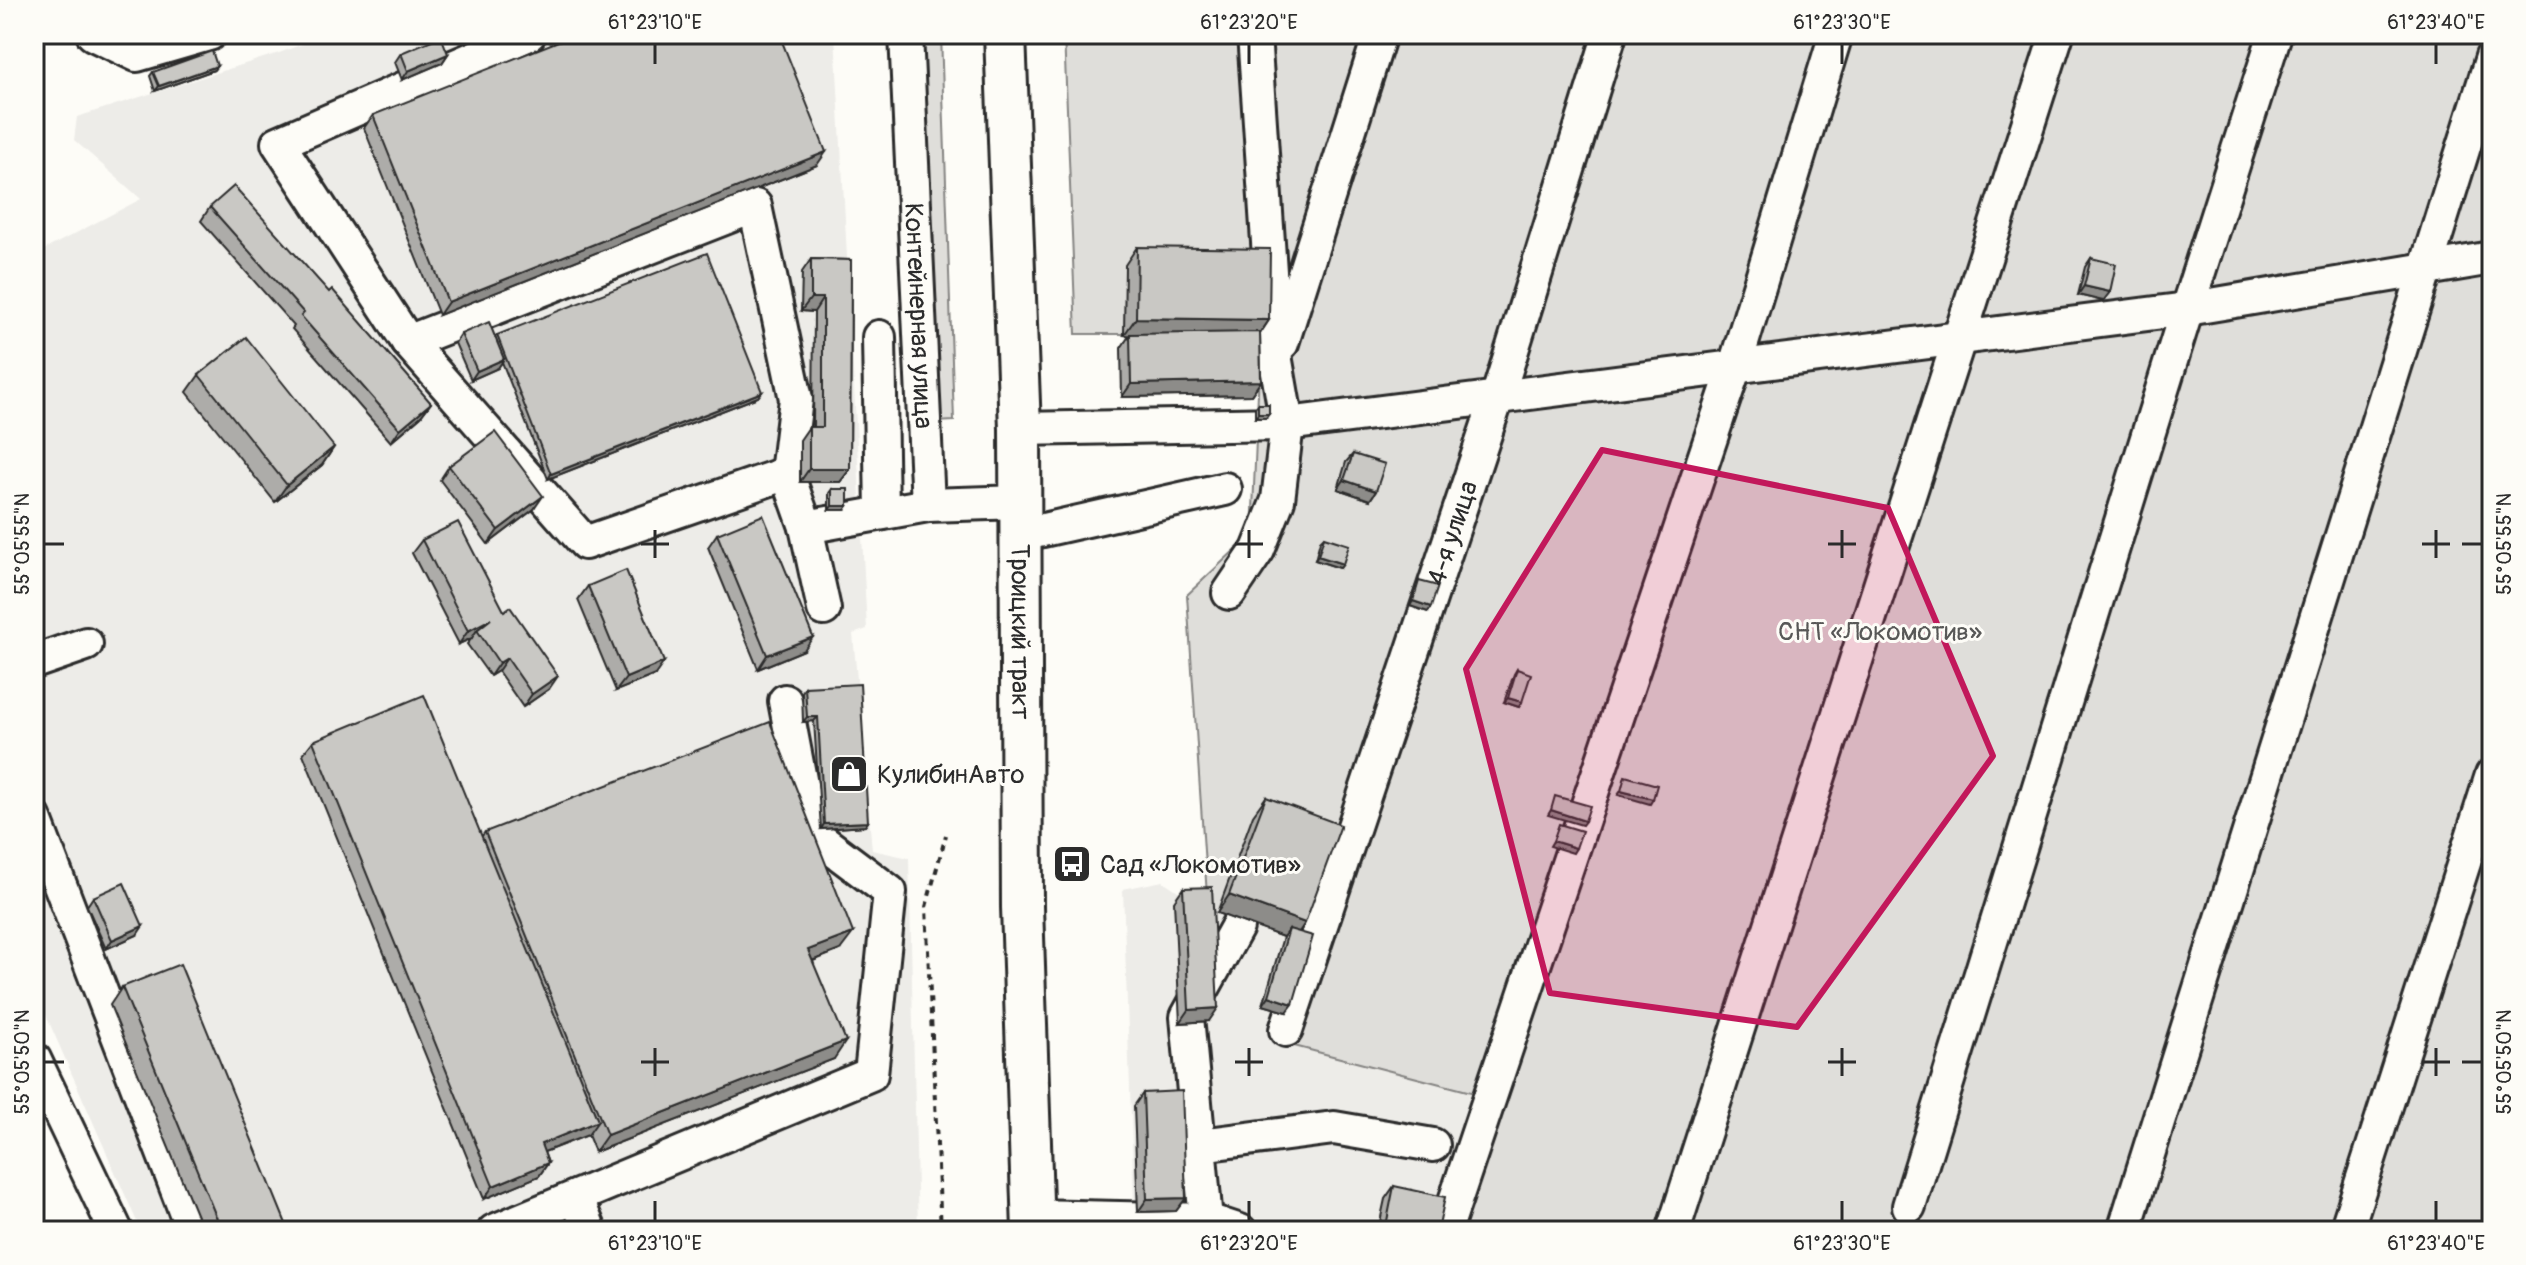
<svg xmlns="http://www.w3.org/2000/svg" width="2526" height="1265" font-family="Pangolin,sans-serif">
<rect width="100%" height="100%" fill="#fdfcf7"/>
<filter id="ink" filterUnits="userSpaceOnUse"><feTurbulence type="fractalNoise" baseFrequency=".0125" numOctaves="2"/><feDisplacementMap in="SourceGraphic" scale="16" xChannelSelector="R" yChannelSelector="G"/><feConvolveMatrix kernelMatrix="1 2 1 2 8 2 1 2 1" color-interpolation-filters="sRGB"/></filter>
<g filter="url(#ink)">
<g fill="#edece8">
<path d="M329,34H835L867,629L853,634L872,850L909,858L918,1231H141L34,988V255L141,199L74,140L77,117L279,53Z"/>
<path d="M1163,881L1208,911L1296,927L1275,1041L1475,1093L1436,1231H1135L1123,889Z"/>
</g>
<g fill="#dfdeda" stroke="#858482" stroke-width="2">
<path d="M915,34H941L954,421L936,422Z"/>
<path d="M1064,34H2492V1231H1436L1475,1093L1275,1041L1296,928L1208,911L1187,595L1252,534L1262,298L1132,334H1076Z"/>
</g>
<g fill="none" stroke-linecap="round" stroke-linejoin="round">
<g stroke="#2b2b2b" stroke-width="38">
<g id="minor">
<path d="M93,34L137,55L209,34"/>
<path d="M529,34L278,143L408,342L755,206L796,399L787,473L806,527L928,505"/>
<path id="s1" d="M906,34L928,505L1021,502"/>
<path d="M879,337L882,513"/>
<path d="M408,342L585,543L787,473"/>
<path d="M1282,343L1380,34"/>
<path d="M1020,429L1287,424L2187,309L2492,258"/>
<path d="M806,527L824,609"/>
<path d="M1021,535L1225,489"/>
<path d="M1229,593L1258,550L1278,500L1287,424L1276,361L1254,34"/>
<path d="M34,662L86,644"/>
<path d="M34,817L193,1231"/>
<path id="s2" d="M1286,1030L1498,395L1610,34"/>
<path d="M34,1059L116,1231"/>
<path d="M1200,1145L1334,1128L1433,1145"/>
<path d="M576,1197L590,1231"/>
<path d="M1909,1206L2187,309L2275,34"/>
<path d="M1032,1216L1207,1220L1240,1231"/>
<path d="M494,1231L871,1074L890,892L810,832L785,701"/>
<path d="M1207,1231L1187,1017L1237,927"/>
<path d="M1445,1231L1735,366L1836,34"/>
<path d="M1673,1231L2057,34"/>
<path d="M2124,1231L2492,57"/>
<path d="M2346,1231L2492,775"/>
</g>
</g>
<g stroke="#2b2b2b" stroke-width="46">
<g id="major">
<path id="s3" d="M1005,34L1020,429L1022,907L1033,1231"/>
</g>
</g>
<path stroke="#2b2b2b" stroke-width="4" stroke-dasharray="6 6" stroke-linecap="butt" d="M941,1231L926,907L946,835"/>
<use href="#minor" stroke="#fdfcf7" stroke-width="32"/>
<use href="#major" stroke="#fdfcf7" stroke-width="40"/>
</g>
<g fill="#adaca9" stroke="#2b2b2b" stroke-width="2">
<path d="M401,53L448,54L442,63L402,80L395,62Z"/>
<path d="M214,70L155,91L150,76L153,72Z"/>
<path d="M373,115L817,165L439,315L364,128Z"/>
<path d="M210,207L431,403L421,416L391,442L292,329L294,326L201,221Z"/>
<path d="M1137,247L1269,320L1260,334L1261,381L1251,395L1122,397L1121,348L1129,336L1124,335L1125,265Z"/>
<path d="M2091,258L2103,301L2078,295L2085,267Z"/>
<path d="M811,259L851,260L850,469L840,482H800V440L809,427H813L814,312L801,311L802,272Z"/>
<path d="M461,334L495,337L497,335L762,392L758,397L548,479L502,362L498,368L471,380L455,343Z"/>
<path d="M199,375L334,447L322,465L275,502L187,392Z"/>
<path d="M1258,404L1266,418H1255V408Z"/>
<path d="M1353,454L1376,491L1370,500L1338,489L1346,462Z"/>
<path d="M449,466L534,509L488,544L440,480Z"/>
<path d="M832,489L845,510H829V493Z"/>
<path d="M717,534L804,650L758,669L708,547Z"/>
<path d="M1324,537L1343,564L1340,568L1315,560L1320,541Z"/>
<path d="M422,540L504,611L549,689L523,707L498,671L490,676L467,644L472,638L459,644L412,553Z"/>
<path d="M1419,581L1428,612L1410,606L1416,585Z"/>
<path d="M588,586L655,675L616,691L578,600Z"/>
<path d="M1517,669L1522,702L1519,707L1504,702L1514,674Z"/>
<path d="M805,687L868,822L865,826L821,829L814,721L803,722L802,692Z"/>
<path d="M313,741L482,836L485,832L840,950L813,961L834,1059L595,1152L588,1135L544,1152L548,1163L539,1176L484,1199L303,754Z"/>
<path d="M1266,797L1305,923L1299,932L1287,1012L1263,1005L1283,937L1217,913L1253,815Z"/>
<path d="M1183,888L1209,1021L1180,1023L1174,901Z"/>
<path d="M93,897L137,935L106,949L87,906Z"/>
<path d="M122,987L289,1231H203L110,1005Z"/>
<path d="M1143,1093L1186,1198L1176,1211L1138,1212L1134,1106Z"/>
<path d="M1394,1186L1438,1231H1378L1385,1199Z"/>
</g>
<g fill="#8d8c89" stroke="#2b2b2b" stroke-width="2">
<path d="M448,54L442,63L402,80L408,71Z"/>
<path d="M217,66L214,70L155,91L159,86Z"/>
<path d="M826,152L817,165L439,315L448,302Z"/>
<path d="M2084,286L2110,292L2103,301L2078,295Z"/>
<path d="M811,298H823L814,312L801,311Z"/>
<path d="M1136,318L1269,320L1257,338L1124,335Z"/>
<path d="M504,359L498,368L471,380L477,371Z"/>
<path d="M1261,381L1251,395L1122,397L1131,384Z"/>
<path d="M762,392L758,397L548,479L551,474Z"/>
<path d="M431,403L421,416L391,442L400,429Z"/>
<path d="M1258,414H1269L1266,418H1255Z"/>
<path d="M334,447L322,465L275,502L287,485Z"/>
<path d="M809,469H850L840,482H800Z"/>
<path d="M1344,480L1376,491L1370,500L1338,489Z"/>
<path d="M543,496L534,509L488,544L498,530Z"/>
<path d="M832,506H848L845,510H829Z"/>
<path d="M1318,556L1343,564L1340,568L1315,560Z"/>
<path d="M1413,601L1431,607L1428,612L1410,606Z"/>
<path d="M491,619L477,630L472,638L459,644L468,631Z"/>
<path d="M813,637L804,650L758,669L767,655Z"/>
<path d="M507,658L498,671L490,676L499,663Z"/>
<path d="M664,662L655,675L616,691L626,678Z"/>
<path d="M558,676L549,689L523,707L532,694Z"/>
<path d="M1508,698L1522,702L1519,707L1504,702Z"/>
<path d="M807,717H818L814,721L803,722Z"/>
<path d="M1621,791L1653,799L1650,804L1618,795Z"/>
<path d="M1551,810L1585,821L1582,825L1548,815Z"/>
<path d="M868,822L865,826L821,829L824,824Z"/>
<path d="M1553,841L1576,848L1573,853L1550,846Z"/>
<path d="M1229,895L1305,923L1293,941L1289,929L1283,937L1217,913Z"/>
<path d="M143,926L137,935L106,949L112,940Z"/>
<path d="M853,933L840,950L796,967L808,950Z"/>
<path d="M1269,996L1293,1004L1287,1012L1263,1005Z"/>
<path d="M1218,1008L1209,1021L1180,1023L1189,1010Z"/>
<path d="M846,1041L834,1059L595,1152L607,1135Z"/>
<path d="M598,1121L588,1135L531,1157L541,1144Z"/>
<path d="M548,1163L539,1176L484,1199L493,1186Z"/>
<path d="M1186,1198L1176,1211L1138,1212L1147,1199Z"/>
</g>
<g fill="#c9c8c4" stroke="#2b2b2b" stroke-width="2">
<path d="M576,34H779L826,152L448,302L373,115Z"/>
<path d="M441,36L448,54L408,71L401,53Z"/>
<path d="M212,51L217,66L159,86L153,72Z"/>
<path d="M234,186L329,292L332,289L431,403L400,429L301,316L304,313L210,207Z"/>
<path d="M1137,247L1270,249L1269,320L1136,318Z"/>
<path d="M707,253L762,392L551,474L497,335Z"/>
<path d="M2091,258L2116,264L2110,292L2084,286Z"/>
<path d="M811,259L851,260L850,469H809V427H823V298H811Z"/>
<path d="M489,322L504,359L477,371L461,334Z"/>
<path d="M1260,332L1261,381L1131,384L1130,334Z"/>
<path d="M246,337L334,447L287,485L199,375Z"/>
<rect x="1258" y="404" width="11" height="10"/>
<path d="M495,432L543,496L498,530L449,466Z"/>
<path d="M1353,454L1385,464L1376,491L1344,480Z"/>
<rect x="832" y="489" width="16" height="17"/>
<path d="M763,515L813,637L767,655L717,534Z"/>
<path d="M458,522L504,611L510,607L558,676L532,694L507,658L499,663L477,630L491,619L468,631L422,540Z"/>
<path d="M1324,537L1349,545L1343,564L1318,556Z"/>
<path d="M626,570L664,662L626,678L588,586Z"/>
<path d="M1419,581L1438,586L1431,607L1413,601Z"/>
<path d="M1517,669L1531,674L1522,702L1508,698Z"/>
<path d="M860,684L868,822L824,824L818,717H807L805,687Z"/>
<path d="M424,695L598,1121L541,1144L548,1163L493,1186L313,741Z"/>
<path d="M770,722L853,933L808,950L846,1041L607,1135L485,832Z"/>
<path d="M1625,776L1657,785L1653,799L1621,791Z"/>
<path d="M1555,796L1590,806L1585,821L1551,810Z"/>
<path d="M1266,797L1341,825L1305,923L1229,895Z"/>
<path d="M1559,824L1582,831L1576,848L1553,841Z"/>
<path d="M124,883L143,926L112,940L93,897Z"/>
<path d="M1212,887L1218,1008L1189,1010L1183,888Z"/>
<path d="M1289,929L1313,936L1293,1004L1269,996Z"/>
<path d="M180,964L289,1231H222L122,987Z"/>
<path d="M1182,1091L1186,1198L1147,1199L1143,1093Z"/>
<path d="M1394,1186L1445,1197L1438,1231H1385Z"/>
</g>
</g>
<path fill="#c2185b" fill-opacity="0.2" stroke="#c2185b" stroke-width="6" stroke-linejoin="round" d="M1602,450L1888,508L1993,756L1797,1027L1550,993L1466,669Z"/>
<path fill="none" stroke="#2b2b2b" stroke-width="3" d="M655,44V64M1249,44V64M1842,44V64M2436,44V64M655,530V558M1249,530V558M1842,530V558M2436,530V558M44,544H64M641,544H669M1235,544H1263M1828,544H1856M2422,544H2450M2462,544H2482M655,1048V1076M1249,1048V1076M1842,1048V1076M2436,1048V1076M44,1062H64M641,1062H669M1235,1062H1263M1828,1062H1856M2422,1062H2450M2462,1062H2482M655,1201V1221M1249,1201V1221M1842,1201V1221M2436,1201V1221"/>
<defs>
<g id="shop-square" transform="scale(2)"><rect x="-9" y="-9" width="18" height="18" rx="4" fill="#2b2b2b" stroke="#fdfcf7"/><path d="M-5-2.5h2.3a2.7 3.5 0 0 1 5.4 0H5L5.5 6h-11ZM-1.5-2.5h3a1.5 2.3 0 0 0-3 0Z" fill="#fff"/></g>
<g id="bus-square" transform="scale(2)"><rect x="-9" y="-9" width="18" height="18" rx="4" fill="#2b2b2b" stroke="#fdfcf7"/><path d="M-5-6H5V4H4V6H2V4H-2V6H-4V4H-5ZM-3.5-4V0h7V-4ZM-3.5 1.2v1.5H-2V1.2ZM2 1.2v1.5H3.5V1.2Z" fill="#fff"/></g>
</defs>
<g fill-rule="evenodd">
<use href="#shop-square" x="849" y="774"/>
<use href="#bus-square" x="1072" y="864"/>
</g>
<g text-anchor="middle" stroke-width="6" stroke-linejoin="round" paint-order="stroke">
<g font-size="26" fill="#2b2b2b" stroke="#fdfcf7">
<text dy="9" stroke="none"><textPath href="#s1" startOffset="282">Контейнерная улица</textPath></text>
<text dy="9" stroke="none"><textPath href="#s2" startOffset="524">4-я улица</textPath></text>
<text dy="9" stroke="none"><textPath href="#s3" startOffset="598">Троицкий тракт</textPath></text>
</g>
<g font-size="26" fill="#585857" stroke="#fdfcf7">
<text x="1880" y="640">СНТ «Локомотив»</text>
</g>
<g font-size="26" fill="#2b2b2b" stroke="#fdfcf7" text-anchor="start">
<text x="877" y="783">КулибинАвто</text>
<text x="1100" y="873">Сад «Локомотив»</text>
</g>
</g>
<rect width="2526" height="1265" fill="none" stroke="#fdfcf7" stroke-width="88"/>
<rect x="44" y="44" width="2438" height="1177" fill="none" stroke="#2b2b2b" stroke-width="3"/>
<g font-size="20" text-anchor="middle" fill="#2b2b2b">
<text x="655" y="29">61°23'10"E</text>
<text x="1249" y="29">61°23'20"E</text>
<text x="1842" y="29">61°23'30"E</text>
<text x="2436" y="29">61°23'40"E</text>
<text transform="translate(22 544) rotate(-90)" y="7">55°05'55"N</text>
<text transform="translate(2504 544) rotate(-90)" y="7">55°05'55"N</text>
<text transform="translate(22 1062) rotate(-90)" y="7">55°05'50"N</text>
<text transform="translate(2504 1062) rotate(-90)" y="7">55°05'50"N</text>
<text x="655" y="1250">61°23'10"E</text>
<text x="1249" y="1250">61°23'20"E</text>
<text x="1842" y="1250">61°23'30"E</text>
<text x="2436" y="1250">61°23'40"E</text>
</g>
</svg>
